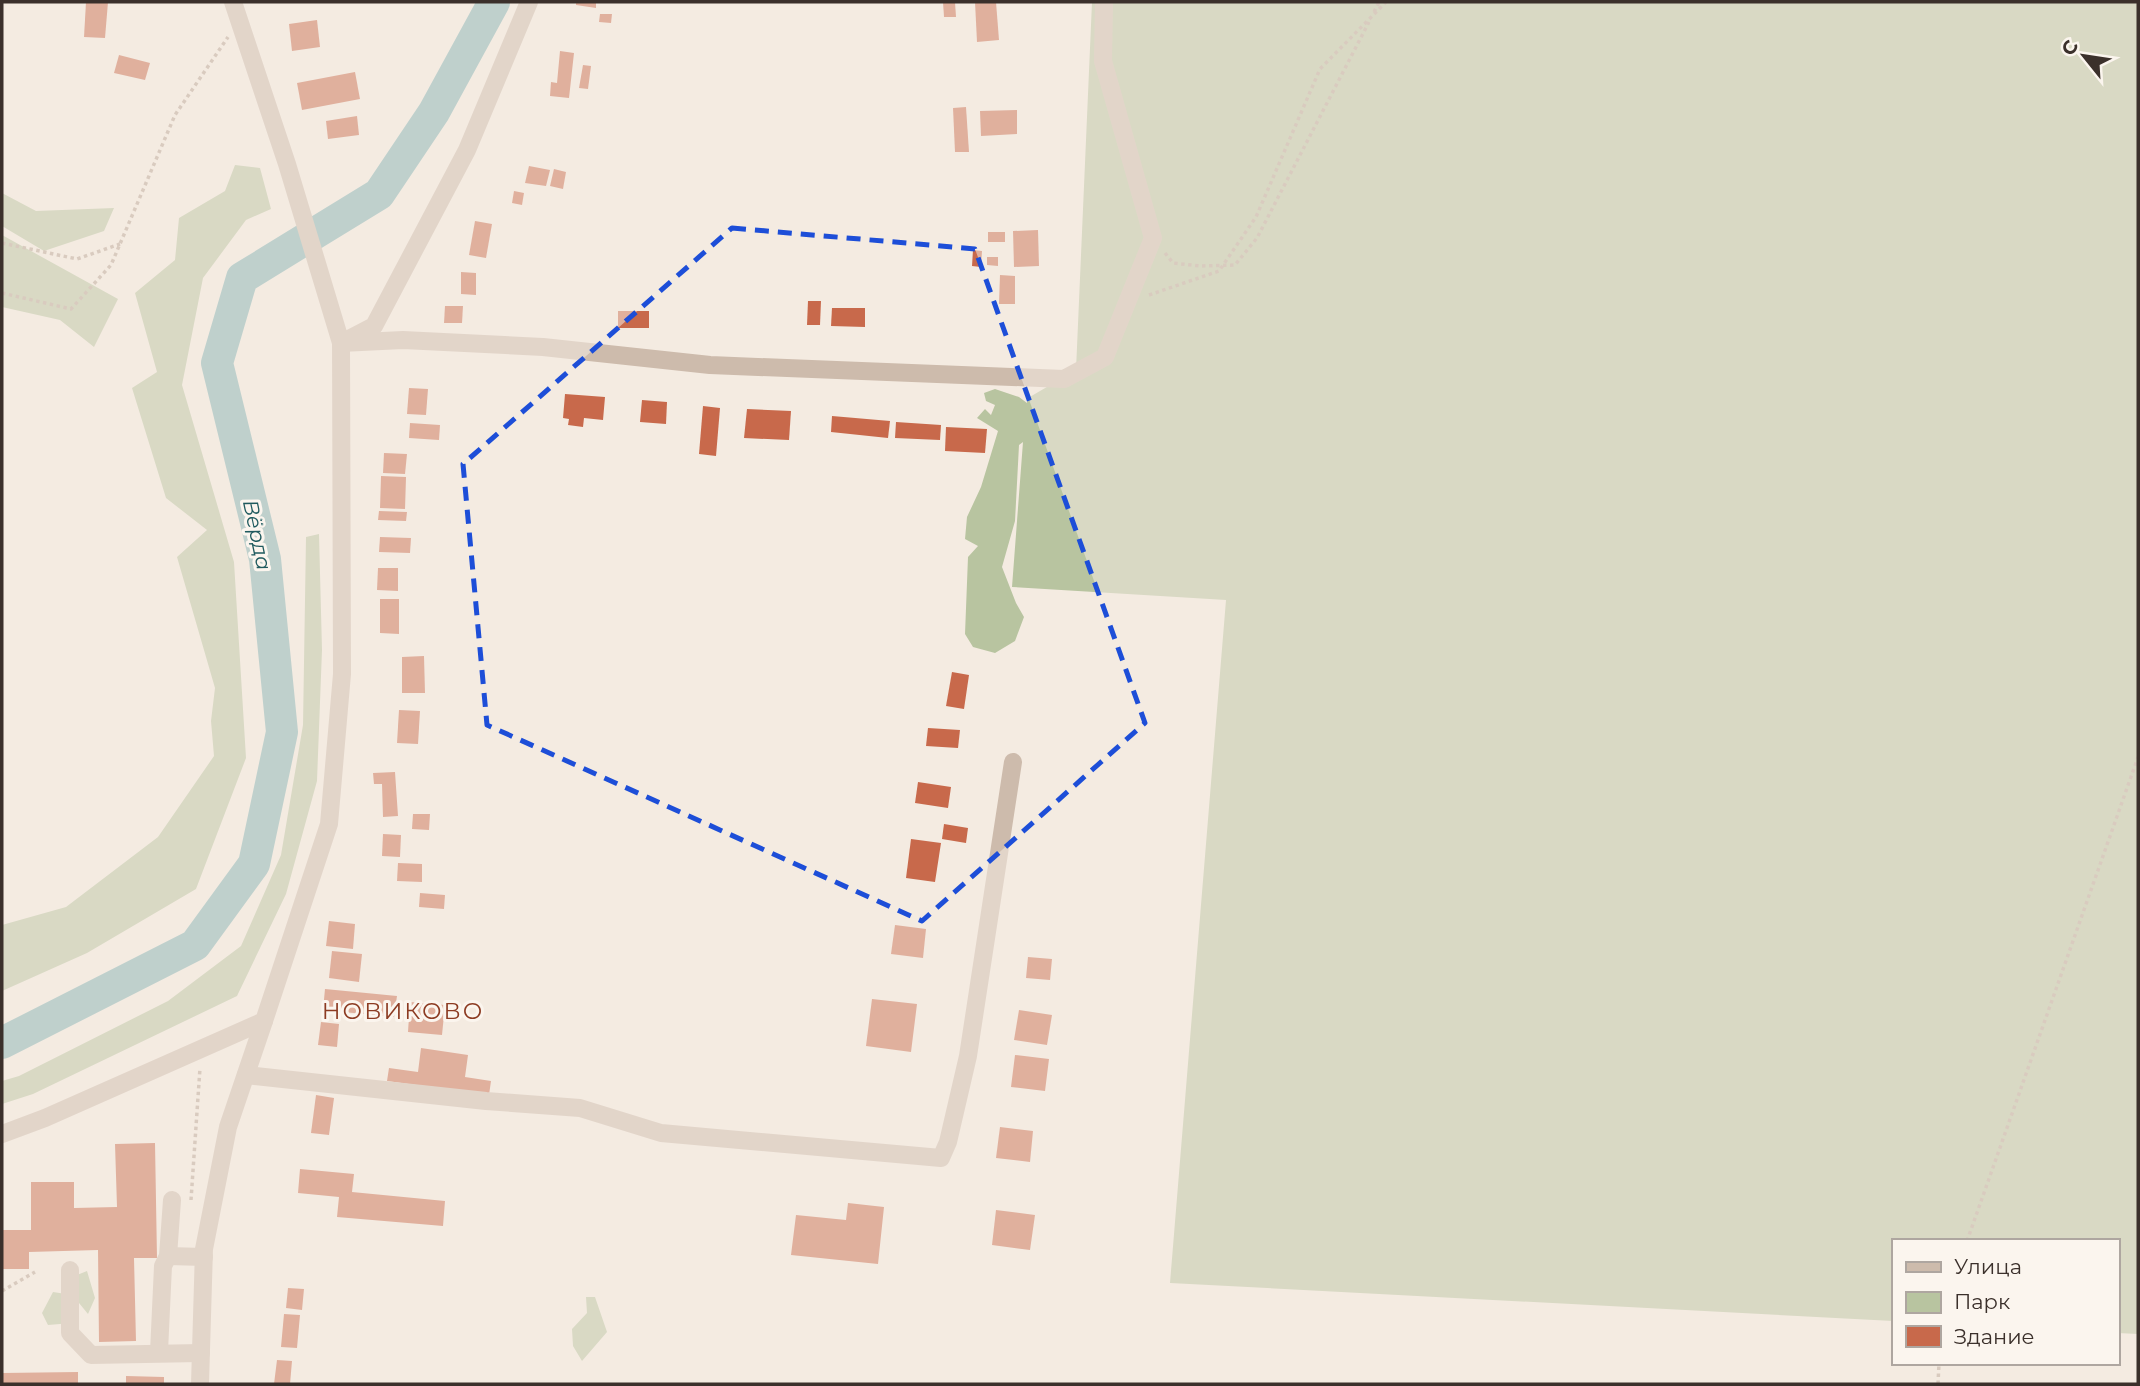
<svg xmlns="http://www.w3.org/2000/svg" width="2140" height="1386" font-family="Montserrat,sans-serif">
<rect width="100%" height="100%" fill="#f4ebe1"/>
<g fill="#b8c4a0">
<path d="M1092,2H2138V1334L2117,1333V1241H1893V1321L1170,1283L1226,600L1012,587L1023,442L1019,445L1015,521L1002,567L1016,603L1024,617L1015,641L995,653L973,647L965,634L968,557L978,546L965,539L967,517L981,487L998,431L977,418L985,409L991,415L995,405L986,401L984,393L995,389L1019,397L1027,403L1028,398L1076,370Z"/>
<path d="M235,165L260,168L271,209L246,220L203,278L182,385L234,562L246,758L196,889L87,953L2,991V925L66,907L158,837L214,756L211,721L215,688L177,557L207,530L166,498L132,388L157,372L135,293L175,260L179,218L225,191Z"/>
<path d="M2,193L36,211L114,208L104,231L44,251L2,226Z"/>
<path d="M2,235L118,299L94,347L60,320L2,307Z"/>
<path d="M319,534L322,650L317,781L286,894L237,996L33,1094L2,1104V1081L19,1076L168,1001L241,946L281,855L303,725L306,537Z"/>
<path d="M87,1271L95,1298L88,1314L79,1303L72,1323L48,1325L42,1313L53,1292L66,1294L77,1275Z"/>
<path d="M586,1297H595L607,1332L582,1361L573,1346L572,1329L587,1313Z"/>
</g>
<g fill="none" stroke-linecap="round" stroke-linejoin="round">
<path stroke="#7fb0b2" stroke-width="32" d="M2,1043L195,945L254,864L282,732L265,559L217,363L242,278L379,194L434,112L494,2"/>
</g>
<g fill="#c8694b">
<path d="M86,2H108L105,38L84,37Z"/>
<path d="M576,2H596V8L576,5Z"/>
<path d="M943,2H955L956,17H944Z"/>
<path d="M975,2H996L999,40L977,42Z"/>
<path d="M600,14H612L611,23L599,22Z"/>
<path d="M317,20L320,47L292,51L289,24Z"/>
<path d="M560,51L574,53L569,98L550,96L551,82L557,83Z"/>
<path d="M119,55L150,63L145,80L114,73Z"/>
<path d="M583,65L591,66L588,89L579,88Z"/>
<path d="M355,72L360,99L302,110L297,83Z"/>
<path d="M966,107L969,152H955L953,108Z"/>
<path d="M1017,110V134L981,136L980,111Z"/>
<path d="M357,116L359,135L328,139L326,121Z"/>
<path d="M529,166L550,170L546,186L525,183Z"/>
<path d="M554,169L566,172L563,189L550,186Z"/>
<path d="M514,191L524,193L522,205L512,203Z"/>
<path d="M475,221L492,224L486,258L469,255Z"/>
<path d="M1038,230L1039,266L1014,267L1013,231Z"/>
<rect x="988" y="232" width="17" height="10"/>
<path d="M973,250L982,251L981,267L972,266Z"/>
<path d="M987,257H998V266L987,265Z"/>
<path d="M461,272L476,273V295L461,294Z"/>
<path d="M1000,275L1015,276V304H999Z"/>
<path d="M808,301H821L820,325H807Z"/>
<path d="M445,306H463L462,323H444Z"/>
<path d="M832,308H865V327L831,326Z"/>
<rect x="618" y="311" width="31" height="17"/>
<path d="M409,388L428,389L426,415L407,414Z"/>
<path d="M565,394L605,397L603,420L584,418L583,427L568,425L569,419L563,418Z"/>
<path d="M642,400L667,402L666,424L640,422Z"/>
<path d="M703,406L720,408L716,456L699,454Z"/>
<path d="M747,409L791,411L789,440L744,438Z"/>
<path d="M832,416L890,421L888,438L831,432Z"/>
<path d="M896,422L941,425L940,440L895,438Z"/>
<path d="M410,423L440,425L439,440L409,438Z"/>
<path d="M946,427L987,429L985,453L945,451Z"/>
<path d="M384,453L407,454L405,474L383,473Z"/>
<path d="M381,476L406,477L405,509L380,508Z"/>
<path d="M379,511L407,512L406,521L378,520Z"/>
<path d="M380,537L411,538L410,553L379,552Z"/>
<path d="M378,568H398V591L377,590Z"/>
<path d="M380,599H399V634L380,633Z"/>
<path d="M424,656L425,693H402V657Z"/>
<path d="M952,672L969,675L964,709L946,706Z"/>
<path d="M399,710L420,711L418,744L397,743Z"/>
<path d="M928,728L960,730L958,748L926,746Z"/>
<path d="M395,772L398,816L383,817L382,784H374L373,773Z"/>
<path d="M918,782L951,787L948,808L915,803Z"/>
<path d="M413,814H430L429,830L412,829Z"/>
<path d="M944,824L968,828L966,843L942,839Z"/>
<path d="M383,834L401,835L400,857L382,856Z"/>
<path d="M911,839L941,843L935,882L906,878Z"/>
<path d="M398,863L422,864V882L397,881Z"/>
<path d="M420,893L445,895L444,909L419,907Z"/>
<path d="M329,921L355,924L353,949L326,946Z"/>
<path d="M895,925L926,929L923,958L891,954Z"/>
<path d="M332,951L362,954L359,982L329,978Z"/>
<path d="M1028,957L1052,959L1050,980L1026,978Z"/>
<path d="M325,989L397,996L394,1017L323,1010Z"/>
<path d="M872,999L917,1004L911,1052L866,1046Z"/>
<path d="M410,1002L445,1005L442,1035L408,1032Z"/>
<path d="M1019,1010L1052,1015L1047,1045L1014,1040Z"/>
<path d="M321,1022L339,1024L337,1047L318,1045Z"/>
<path d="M421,1048L468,1055L465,1077L491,1081L489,1095L387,1081L389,1068L418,1072Z"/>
<path d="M1015,1055L1049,1059L1045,1091L1011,1087Z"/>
<path d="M316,1095L334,1098L329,1135L311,1133Z"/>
<path d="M1000,1127L1033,1131L1030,1162L996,1158Z"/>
<path d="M155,1143L157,1258H134L136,1341L99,1342L98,1250L29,1252V1269H2V1230H31V1182H74V1208L117,1207L115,1144Z"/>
<path d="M300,1169L354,1174L352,1192L445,1201L443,1226L337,1217L339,1197L298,1193Z"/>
<path d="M848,1203L884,1207L878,1264L791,1255L796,1215L846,1220Z"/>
<path d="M996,1210L1035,1215L1030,1250L992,1245Z"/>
<path d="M288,1288L304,1289L302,1310L286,1308Z"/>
<path d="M284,1314L300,1315L297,1348L281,1347Z"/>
<path d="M277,1360L292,1361L290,1384H274Z"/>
<path d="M78,1372V1384H2V1373Z"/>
<path d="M126,1376L164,1377V1384H126Z"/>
</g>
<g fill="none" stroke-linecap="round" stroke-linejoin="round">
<g stroke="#b9a596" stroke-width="3.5" stroke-dasharray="3.5 3.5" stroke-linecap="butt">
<path d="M1374,12L1379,2"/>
<path d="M2,243L77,259L120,244"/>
<path d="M1165,253L1173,263L1200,266L1235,265L1257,238L1369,22"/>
<path d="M2,293L71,309L111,265L175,115L228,37"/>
<path d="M1149,295L1219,271L1256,217L1320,69L1386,2"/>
<path d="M191,1200L200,1068"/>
<path d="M1967,1241L2138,757"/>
<path d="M2,1291L35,1272"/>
<path d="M1938,1384L1939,1363"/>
</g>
<g stroke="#cdbbac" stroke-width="18">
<path d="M347,340L374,326L467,150L529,2"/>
<path d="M341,343L403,340L543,347L710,365L1064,379L1105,357L1153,238L1103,61L1104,2"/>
<path d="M246,1075L486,1101L580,1108L661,1133L941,1158L948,1142L968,1056L1013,762"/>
<path d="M2,1134L45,1118L264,1021L329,824L342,674L341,343L287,164L233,2"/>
<path d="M168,1256L204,1257"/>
<path d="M70,1270V1333L91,1355L201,1353"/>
<path d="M159,1352L163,1266L168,1256L172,1200"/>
<path d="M200,1384L204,1249L228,1127L264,1021"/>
</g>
</g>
<path d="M0 0H2140V1386H0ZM732,228L975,249L1145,723L922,921L487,725L463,464Z" fill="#f4ebe1" fill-opacity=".55" fill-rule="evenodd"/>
<path fill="none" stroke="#1d4ed8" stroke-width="5" stroke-dasharray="14 9" stroke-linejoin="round" d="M732,228L975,249L1145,723L922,921L487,725L463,464Z"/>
<g text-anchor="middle" stroke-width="6" stroke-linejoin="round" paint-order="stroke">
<g font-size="21" font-style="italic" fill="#1f5a5e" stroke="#fbf5ee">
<text transform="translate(257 535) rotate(78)" y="7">Вёрда</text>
</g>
<g font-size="23" letter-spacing="2" fill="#8c3b22" stroke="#fbf5ee">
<text x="403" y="1019">НОВИКОВО</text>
</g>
</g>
<rect width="2140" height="1386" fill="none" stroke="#3b302b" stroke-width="7"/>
<rect x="1892" y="1239" width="228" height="126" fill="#fbf5ee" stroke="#aea6a0" stroke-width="2"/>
<rect x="1906" y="1262" width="35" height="10" fill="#cdbbac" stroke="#aea6a0" stroke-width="2"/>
<text x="1954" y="1274" font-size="21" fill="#3b302b">Улица</text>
<rect x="1906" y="1292" width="35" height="21" fill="#b8c4a0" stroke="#aea6a0" stroke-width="2"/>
<text x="1954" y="1309" font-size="21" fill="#3b302b">Парк</text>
<rect x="1906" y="1326" width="35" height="21" fill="#c8694b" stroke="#aea6a0" stroke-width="2"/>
<text x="1954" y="1344" font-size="21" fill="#3b302b">Здание</text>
<g transform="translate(2084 56) rotate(300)" stroke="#fbf5ee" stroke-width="5" paint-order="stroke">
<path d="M0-5L12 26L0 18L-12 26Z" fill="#3b302b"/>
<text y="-10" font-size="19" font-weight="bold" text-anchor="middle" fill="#3b302b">С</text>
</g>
</svg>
